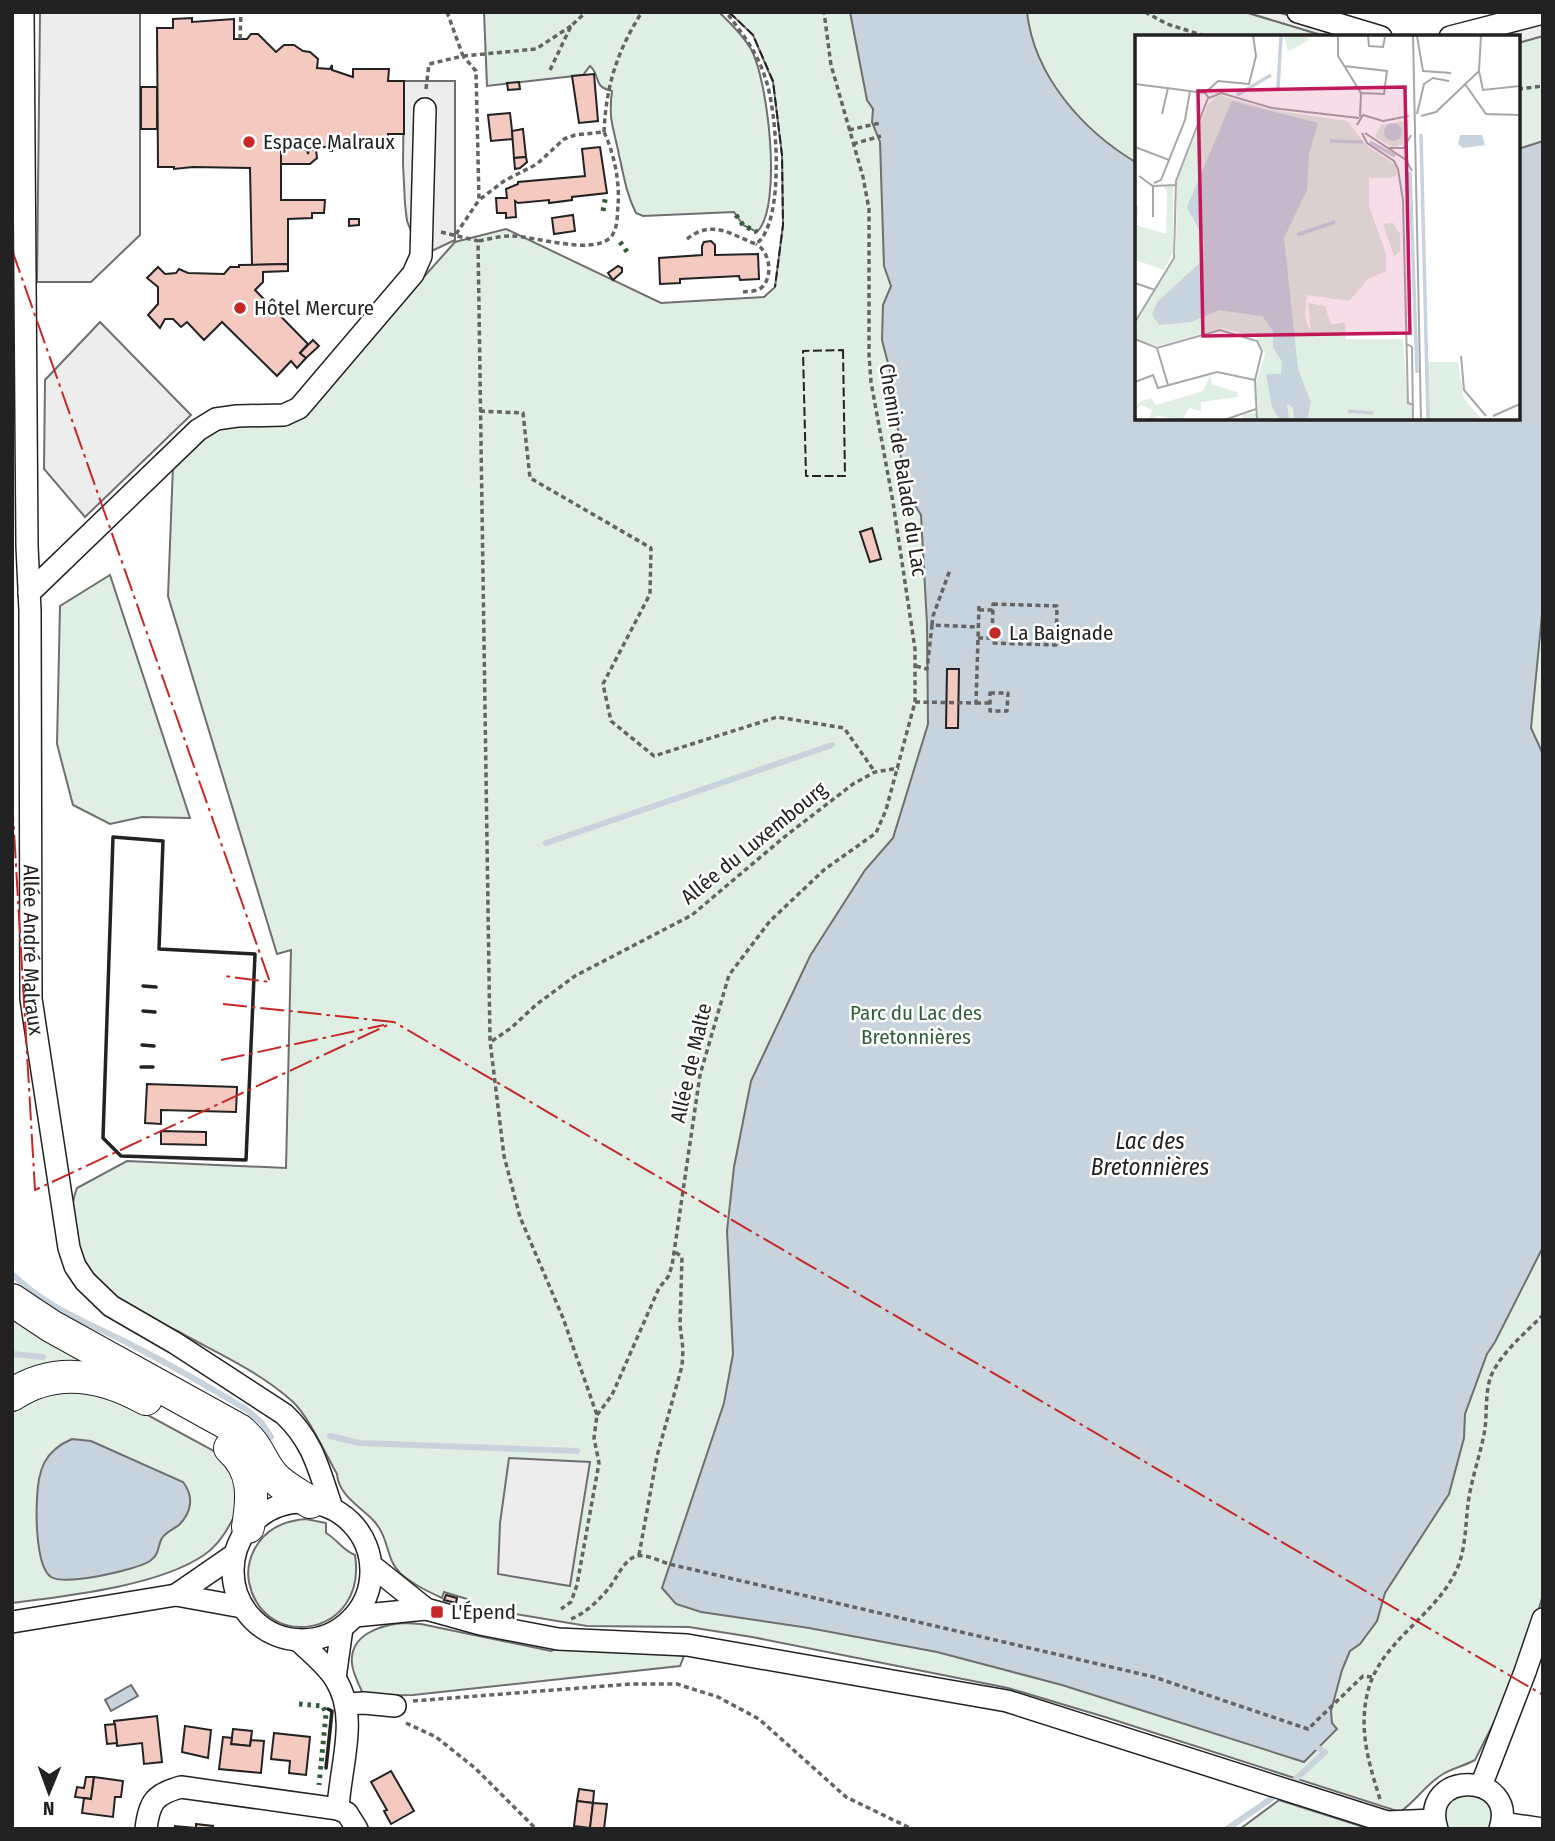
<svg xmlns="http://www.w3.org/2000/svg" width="1555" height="1841" font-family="'Fira Sans Condensed',sans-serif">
<rect width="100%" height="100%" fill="#fff"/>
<g fill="#e0efe3" stroke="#6f6f6f" stroke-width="2">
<path d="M484,12H719C731,24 743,35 751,49C768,80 783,207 757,232L743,225L734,212L643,216L636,213C626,193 624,176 619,155C614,128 608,121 612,91C592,87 601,75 590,66L583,75L487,86Z"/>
<path d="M729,12H1245L1328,37H1137V418H1518V43L1543,36V1595L1520,1671L1475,1760C1464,1766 1453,1768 1443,1774C1426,1784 1416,1801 1400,1812L1105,1717L1008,1688L752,1637L689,1627L587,1626L467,1606V1599L444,1592L442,1598C427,1591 412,1584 400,1573C385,1558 390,1538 373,1520C359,1506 338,1494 337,1474C326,1455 308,1415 292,1401C260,1372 217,1353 179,1332C163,1324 146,1318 131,1308C92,1284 59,1235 77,1188L127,1161L286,1168L291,950L277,954L168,596L173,466L213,430L305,410L455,242L506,229L661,303L764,297L775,287L783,225L782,155L773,82L753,35Z"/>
<path d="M110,575L190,818L142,817L110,824L73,805L57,744L60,606Z"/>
<path d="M12,1311L82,1359L80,1361L12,1383Z"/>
<path d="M54,1391L109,1394L214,1451C233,1466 245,1487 236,1512C229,1528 219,1545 204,1555C159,1586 67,1596 12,1603V1412L30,1399Z"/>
<path d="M306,1519L326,1523V1533C338,1540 342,1550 355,1555C368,1637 263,1653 249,1582C247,1571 249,1560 254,1550C265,1529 283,1521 306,1519Z"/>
<path d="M404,1623L421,1624L551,1651L561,1647L646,1651L684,1656L680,1666L413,1695L364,1696C360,1687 353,1674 352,1664C349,1634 381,1625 404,1623Z"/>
<path d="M1468,1789L1491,1803L1494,1829H1441L1444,1802Z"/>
<path d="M1279,1800L1370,1829H1240Z"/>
</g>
<g fill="#ededed" stroke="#6f6f6f" stroke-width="2">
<path d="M40,12H140V235L91,282H37Z"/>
<path d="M1245,12H1277L1366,37H1328Z"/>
<path d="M1543,23V36L1518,43V37H1488Z"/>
<path d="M404,81H455V240L421,256L407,221L405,204L403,164Z"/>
<path d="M100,322L191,415L85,517L44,469L45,380Z"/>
<path d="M509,1458L590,1462L570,1586L498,1574L500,1523Z"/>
</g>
<g fill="#c7d3dd" stroke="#6f6f6f" stroke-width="2">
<path d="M850,12H1027C1034,76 1083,131 1137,163V418H1518V149L1543,141V604L1531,728L1543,754V1247L1495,1342L1487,1354L1465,1414L1464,1438L1449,1494L1385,1593L1377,1621L1360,1644L1350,1651L1342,1670L1331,1711L1332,1723L1337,1729L1304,1762L1062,1685L937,1652L809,1628L701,1612L676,1604L662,1588L724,1403L733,1354L727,1231L734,1167L751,1081L810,956L865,870L893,838L928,724L927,624L921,515L904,487L893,383L882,340L883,305L891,286L884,266L880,142L872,122L873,109L867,100Z"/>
<path d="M72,1439L91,1441L183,1482C194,1496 192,1512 179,1525C174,1529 166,1532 162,1538C157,1547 160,1554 150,1561C136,1570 66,1586 51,1577C36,1567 36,1516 37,1499C38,1470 44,1451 72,1439Z"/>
<path d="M131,1685L138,1696L111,1711L105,1700Z"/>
</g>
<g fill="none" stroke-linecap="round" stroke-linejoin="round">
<g stroke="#c7d3dd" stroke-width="6">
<path d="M546,843L832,745"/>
<path d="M12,1274C47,1308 86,1322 128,1343C169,1364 208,1386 247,1410L262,1423L271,1437"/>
<path d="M12,1354L43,1357"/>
<path d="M330,1436L359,1443L577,1451"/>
<path d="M1296,1779L1325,1752L1313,1745"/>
<path d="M1227,1829L1272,1798"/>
</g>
</g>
<g fill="#f3c9c0" stroke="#222" stroke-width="2">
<path d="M192,18V22L234,19V39H247L251,34H258L276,52L284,45H294L303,51L310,52L318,59L317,68L330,69L332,65V70L353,77V69H389L388,81H404V134H388V147H353L349,140L333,145L332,151H330V146L309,150L308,154L307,150L281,145V200H325L324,213H312V218L288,219V264L252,265L250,168L193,167L174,169V167H158L157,28H173V19Z"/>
<path d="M594,74L598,121L579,123L572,76Z"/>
<path d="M519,82L520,89L508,90L507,83Z"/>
<rect x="141" y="87" width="16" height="42"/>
<path d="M510,113L513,139L491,141L488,115Z"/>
<path d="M523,129L526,157L514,158L512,131Z"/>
<path d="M281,145L307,150L308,154L309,150L316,149L317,158L310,164H281Z"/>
<path d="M600,147L607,193L572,197V200L549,203V200L518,203L515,201L516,217L506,218V213H497L496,198H507L506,189L518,184V182L585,176L582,149Z"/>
<path d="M526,157L527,162L520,168L515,169L514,158Z"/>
<path d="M573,215L575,231L554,234L552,218Z"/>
<path d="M349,219H359V225L349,226Z"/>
<path d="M711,241L715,245V255L758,254L759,279L740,280L739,276L680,279V283L660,284L659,258L702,255V246L704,242Z"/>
<path d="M288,264V271L263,272V282L255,290L308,344L300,353L306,358L297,368L291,361L277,376L222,322L204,340L187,322L181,327L173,319H165L160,328L148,315L158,304V287L147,278L158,267L165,274L176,273L179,269L188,273L224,274L230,267H239V265Z"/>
<path d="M618,266L622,268V272L613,280L608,273Z"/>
<path d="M313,340L319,346L306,358L300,353Z"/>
<path d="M872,528L881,559L870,562L860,532Z"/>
<path d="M947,669H959L958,728H946Z"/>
<path d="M147,1084L237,1087L236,1112L161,1110V1124L145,1123Z"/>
<path d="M161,1131L206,1132V1145L161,1144Z"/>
<path d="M446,1595L457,1598L456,1603L444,1600Z"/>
<path d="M157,1716L162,1762L144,1764L142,1743L117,1746L114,1721Z"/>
<path d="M115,1724L117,1743L107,1744L105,1725Z"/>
<path d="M185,1726L211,1730L208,1758L182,1752Z"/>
<path d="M233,1729L252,1731L250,1746L231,1744Z"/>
<path d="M274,1733L310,1737L306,1775L289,1773L290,1761L271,1759Z"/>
<path d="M223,1737L232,1738L231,1744L250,1746L251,1740L264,1741L261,1773L219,1769Z"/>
<path d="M391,1771L414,1811L391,1824L384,1811L387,1810L371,1782Z"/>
<path d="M86,1777H94L91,1799L75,1797L77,1787L84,1788Z"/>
<path d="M94,1777L123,1781L121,1797H115L113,1817L82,1813L84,1798L91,1799Z"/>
<path d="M579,1789L594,1791L593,1803L577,1801Z"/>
<path d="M577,1801L593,1803L590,1828L574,1826Z"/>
<path d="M593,1803L607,1804L604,1829L590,1828Z"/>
<path d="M196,1824L213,1826V1829H175V1826L196,1828Z"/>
</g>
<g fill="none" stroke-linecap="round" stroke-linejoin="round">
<g stroke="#222" stroke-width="24">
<g id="minor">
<path id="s1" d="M23,12L27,546L30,611L31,999L69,1248L75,1266L85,1281L111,1306L175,1343L284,1414C314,1442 319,1471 332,1508"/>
<path d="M1298,12L1381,37"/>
<path d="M1450,37L1543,13"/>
<path d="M29,593L198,430L216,419L237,416L284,415L299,408L413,274L421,256L425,109"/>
<circle cx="302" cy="1571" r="69"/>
<path d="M371,1565L426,1609L480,1624L558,1639L687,1645L1007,1701L1387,1822L1434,1820"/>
<path d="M176,1595L234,1555"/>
<path d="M355,1616L426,1609"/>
<path d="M12,1622L176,1595L242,1607"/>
<path d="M298,1640C310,1652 327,1665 336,1680C359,1718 340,1766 338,1809L347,1813L357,1829"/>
<path d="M335,1678L342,1628"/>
<path d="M347,1704L364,1703L395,1706"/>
<path d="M1481,1786L1525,1672L1543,1619"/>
<path d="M1502,1823L1543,1829"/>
<path d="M146,1829C149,1802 155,1794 181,1787L338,1809"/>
<path d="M1437,1829C1418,1769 1519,1771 1500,1829"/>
</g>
</g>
<g stroke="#222" stroke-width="34">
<g id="highway">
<path d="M12,1300L51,1326L239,1430C260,1447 258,1458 273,1476C283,1487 297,1494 310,1502"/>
<path d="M12,1395C55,1366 103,1375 146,1399"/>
<path d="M230,1448C255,1470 253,1497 248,1527"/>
</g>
</g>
<g stroke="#646464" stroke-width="3.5" stroke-dasharray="5 3.5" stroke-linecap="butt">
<path d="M1145,12L1167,24L1208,37"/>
<path d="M240,39L241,12"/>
<path d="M463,56L536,49L571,26"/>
<path d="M550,70L571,26L586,12"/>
<path d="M426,89L429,64L463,56L447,12"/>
<path d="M1518,89L1543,86"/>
<path d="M849,130L880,123"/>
<path d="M604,132C606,86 617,51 642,12"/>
<path d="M853,144L881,136"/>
<path d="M441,232L478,241L490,1041L504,1156L520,1217L563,1318L597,1415L594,1438L599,1463L577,1585L571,1602L561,1609"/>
<path d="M456,234L479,200L476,71L463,56"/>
<path d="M687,239C713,219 729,234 756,244C786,223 777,109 765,77C757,52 742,33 726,12"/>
<path d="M479,241C489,239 500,236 511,236C535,236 593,256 611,237C618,228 617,216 618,206C620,182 614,153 604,132L575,135L564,139L537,164L504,181L479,200"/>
<path d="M743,292C750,291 759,292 764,285C773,273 769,251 756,244"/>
<path d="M480,411L523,413L530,478L651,548L650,594L603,684L611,721L654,756L777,717L844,728L875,772"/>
<path d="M993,604L1057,606L1056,645L992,643Z"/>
<path d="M979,610H993"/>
<path d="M932,625L933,616L950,570"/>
<path d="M978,638H992"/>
<path d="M916,666L927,669L932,625L978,627"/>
<path d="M990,693H1008L1007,711H990Z"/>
<path d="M915,702L976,703L979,606"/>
<path d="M976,703H990"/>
<path d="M492,1041L511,1028L537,1004L575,976L692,915L783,838L853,784L875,772L899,768"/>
<path d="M597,1415L612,1395L659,1288L668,1277L672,1266L700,1075L729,975L770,921L825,869L876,833L886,810L915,702V649L893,502L871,382L869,355V209L863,177L831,65L824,12"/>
<path d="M639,1555L657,1456L682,1366L683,1349L680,1325L682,1257L674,1251"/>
<path d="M571,1619C586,1613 599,1600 609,1588C617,1578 624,1559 637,1556C646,1554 660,1561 669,1564L1154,1677L1308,1729L1363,1676L1372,1677"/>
<path d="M413,1701L631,1684H677L718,1697L759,1719L846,1797L912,1829"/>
<path d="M406,1723L436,1737L475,1768L536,1829"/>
<path d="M1380,1799C1369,1764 1359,1732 1367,1695C1378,1642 1434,1618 1456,1571C1467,1548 1465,1521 1469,1497C1473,1474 1481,1452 1485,1429C1487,1413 1485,1392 1491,1376C1501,1353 1525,1333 1543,1315"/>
</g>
<use href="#minor" stroke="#fff" stroke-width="21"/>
<use href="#highway" stroke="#fff" stroke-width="32"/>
<g stroke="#2f5e38" stroke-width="5" stroke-dasharray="3.5 5" stroke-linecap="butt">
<path d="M603,211L606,195"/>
<path d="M736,215L743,225L757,232"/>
<path d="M620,242L628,253"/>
<path d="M299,1704L323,1706L326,1714L319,1785"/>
</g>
<g stroke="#222" stroke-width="2" stroke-dasharray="9 3.5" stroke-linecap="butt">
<path d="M729,12L753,35L773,81L782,155L783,225L775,287"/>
<path d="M843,350L845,476H806L803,351Z"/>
</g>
<g stroke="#222" stroke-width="3.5">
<path d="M113,837L163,841L159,949L255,954L246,1160L121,1156L103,1138Z"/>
<path d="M143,986L156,987"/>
<path d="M143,1011L155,1012"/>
<path d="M142,1045L154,1046"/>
<path d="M141,1067H153"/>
<path d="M326,1768L332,1711L328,1709"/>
</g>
<g stroke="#c62828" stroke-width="2" stroke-dasharray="24 5 3.5 5" stroke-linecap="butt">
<path d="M12,250L270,982L224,976"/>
<path d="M12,797L35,1190L392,1023"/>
<path d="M223,1004L394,1022L1543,1695"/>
<path d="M221,1060L384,1025"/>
</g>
</g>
<g fill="#c62828" stroke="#fff" stroke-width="2.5">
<circle cx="249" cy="142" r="7"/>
<circle cx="240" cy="308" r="7"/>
<circle cx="995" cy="633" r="7"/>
<rect x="430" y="1605" width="14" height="14" rx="3.5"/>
</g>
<g text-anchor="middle" stroke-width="5" stroke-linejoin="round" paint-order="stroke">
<g font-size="21" fill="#222" stroke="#fff" text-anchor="start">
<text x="263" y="149">Espace Malraux</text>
<text x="254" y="315">Hôtel Mercure</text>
<text x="1009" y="640">La Baignade</text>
<text x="451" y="1619">L'Épend</text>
</g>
<g font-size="21" fill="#222" stroke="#fff">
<text transform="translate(903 470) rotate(81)" y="7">Chemin de Balade du Lac</text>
<text transform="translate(754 843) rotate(-39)" y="7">Allée du Luxembourg</text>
<text dy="7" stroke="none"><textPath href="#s1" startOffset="938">Allée André Malraux</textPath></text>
<text transform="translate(691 1063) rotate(-77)" y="7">Allée de Malte</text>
</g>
<g font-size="21" fill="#2f5e38" stroke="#fff">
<text x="916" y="1020">Parc du Lac des<tspan x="916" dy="24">Bretonnières</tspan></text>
</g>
<g font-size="23" font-style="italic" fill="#222" stroke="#fff">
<text x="1150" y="1149">Lac des<tspan x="1150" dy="26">Bretonnières</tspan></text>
</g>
</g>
<g transform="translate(1135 35)">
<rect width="385" height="385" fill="#fff"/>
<path d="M149,0H173V6L153,16ZM84,60L137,75L212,86L232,111L261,130L262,140L255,143H234V171L251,219V236L233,244L214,266L172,260L170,279L172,289L176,296L173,268L190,271L196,290L210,287L211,304H268L273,368L279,370L278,385H108V379L123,378L121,348L130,319L121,302L87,293L23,311L0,304V287L41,218L42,145L73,69ZM275,85L271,109L257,112L240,102L246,90ZM28,151H38V217L29,235L0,225V153L1,190L31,199L32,156ZM258,188L265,199V217L259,221L248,189ZM293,327H323L329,364L347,385H294ZM75,341L77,349L102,357L103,362L66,367V376L54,373L47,385L23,381L14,385L17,375L6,370L0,375L4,367L16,363L21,370L68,356Z" fill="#e0efe3"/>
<path d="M97,66L183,88L174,119L172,155L149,203L163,334L176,367L172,385H159L158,373L152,368L154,385H145L137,372L131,339H146L147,327L138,312V295L127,281L84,275L56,287L24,290L17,279L22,267L68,225L69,204L52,172ZM249 97a9 9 0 1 1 18 0a9 9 0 1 1-18 0ZM325,100H347L350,110L328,113L323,109Z" fill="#c7d3dd"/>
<path fill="none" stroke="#c7d3dd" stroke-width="3.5" d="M143,53L146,0M102,60L136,40M286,99L293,385M195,106L228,107M235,107L260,121M275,137L282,338M0,192L1,171M162,200L200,187M213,376L238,378"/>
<path fill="none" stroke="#a7a7a7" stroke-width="2" d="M203,0V21L226,58L225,82M233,0L234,11L248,12L250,2M278,0L286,385M346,0L344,36L348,55L385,51M282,1L288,36L316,38M209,31L252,36L249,59L226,58M0,49L70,58L74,63L86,58L137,73L224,83M330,49L351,79L385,80M70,58L83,46L114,49L121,21L118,0M27,79L33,53M282,79L289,49L298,43L314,46M286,81L301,77L344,36M222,90L228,80L248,86L274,81M227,98L232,108L259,126L263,134L268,165L273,368L279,370M230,98L271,125L277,136M0,112L34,125L50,85L55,56M254,113H269L276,100M4,141L18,151L41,150M19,148L26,145L34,125M18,151V182M0,248L20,255M0,287L39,223L41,146L73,63M0,304L22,313L85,295L122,306L127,316L120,345L122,385M272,309L277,312L278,385M22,313L33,350M326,321L329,355L351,381M0,347L18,340L23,353L82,337L120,345M358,381L385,369M89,385L121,374"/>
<path fill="#c2185b" fill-opacity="0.15" stroke="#c2185b" stroke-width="3.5" d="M270,52L275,298L68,301L63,56Z"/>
<rect width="385" height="385" fill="none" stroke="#222" stroke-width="3.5"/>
</g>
<rect width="1555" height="1841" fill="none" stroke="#222222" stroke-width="28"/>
<g transform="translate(49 1792) rotate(181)" stroke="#ffffff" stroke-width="5" paint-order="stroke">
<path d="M0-5L12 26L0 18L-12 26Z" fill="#222222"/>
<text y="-10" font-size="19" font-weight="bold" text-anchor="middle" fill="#222222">N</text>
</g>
</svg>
